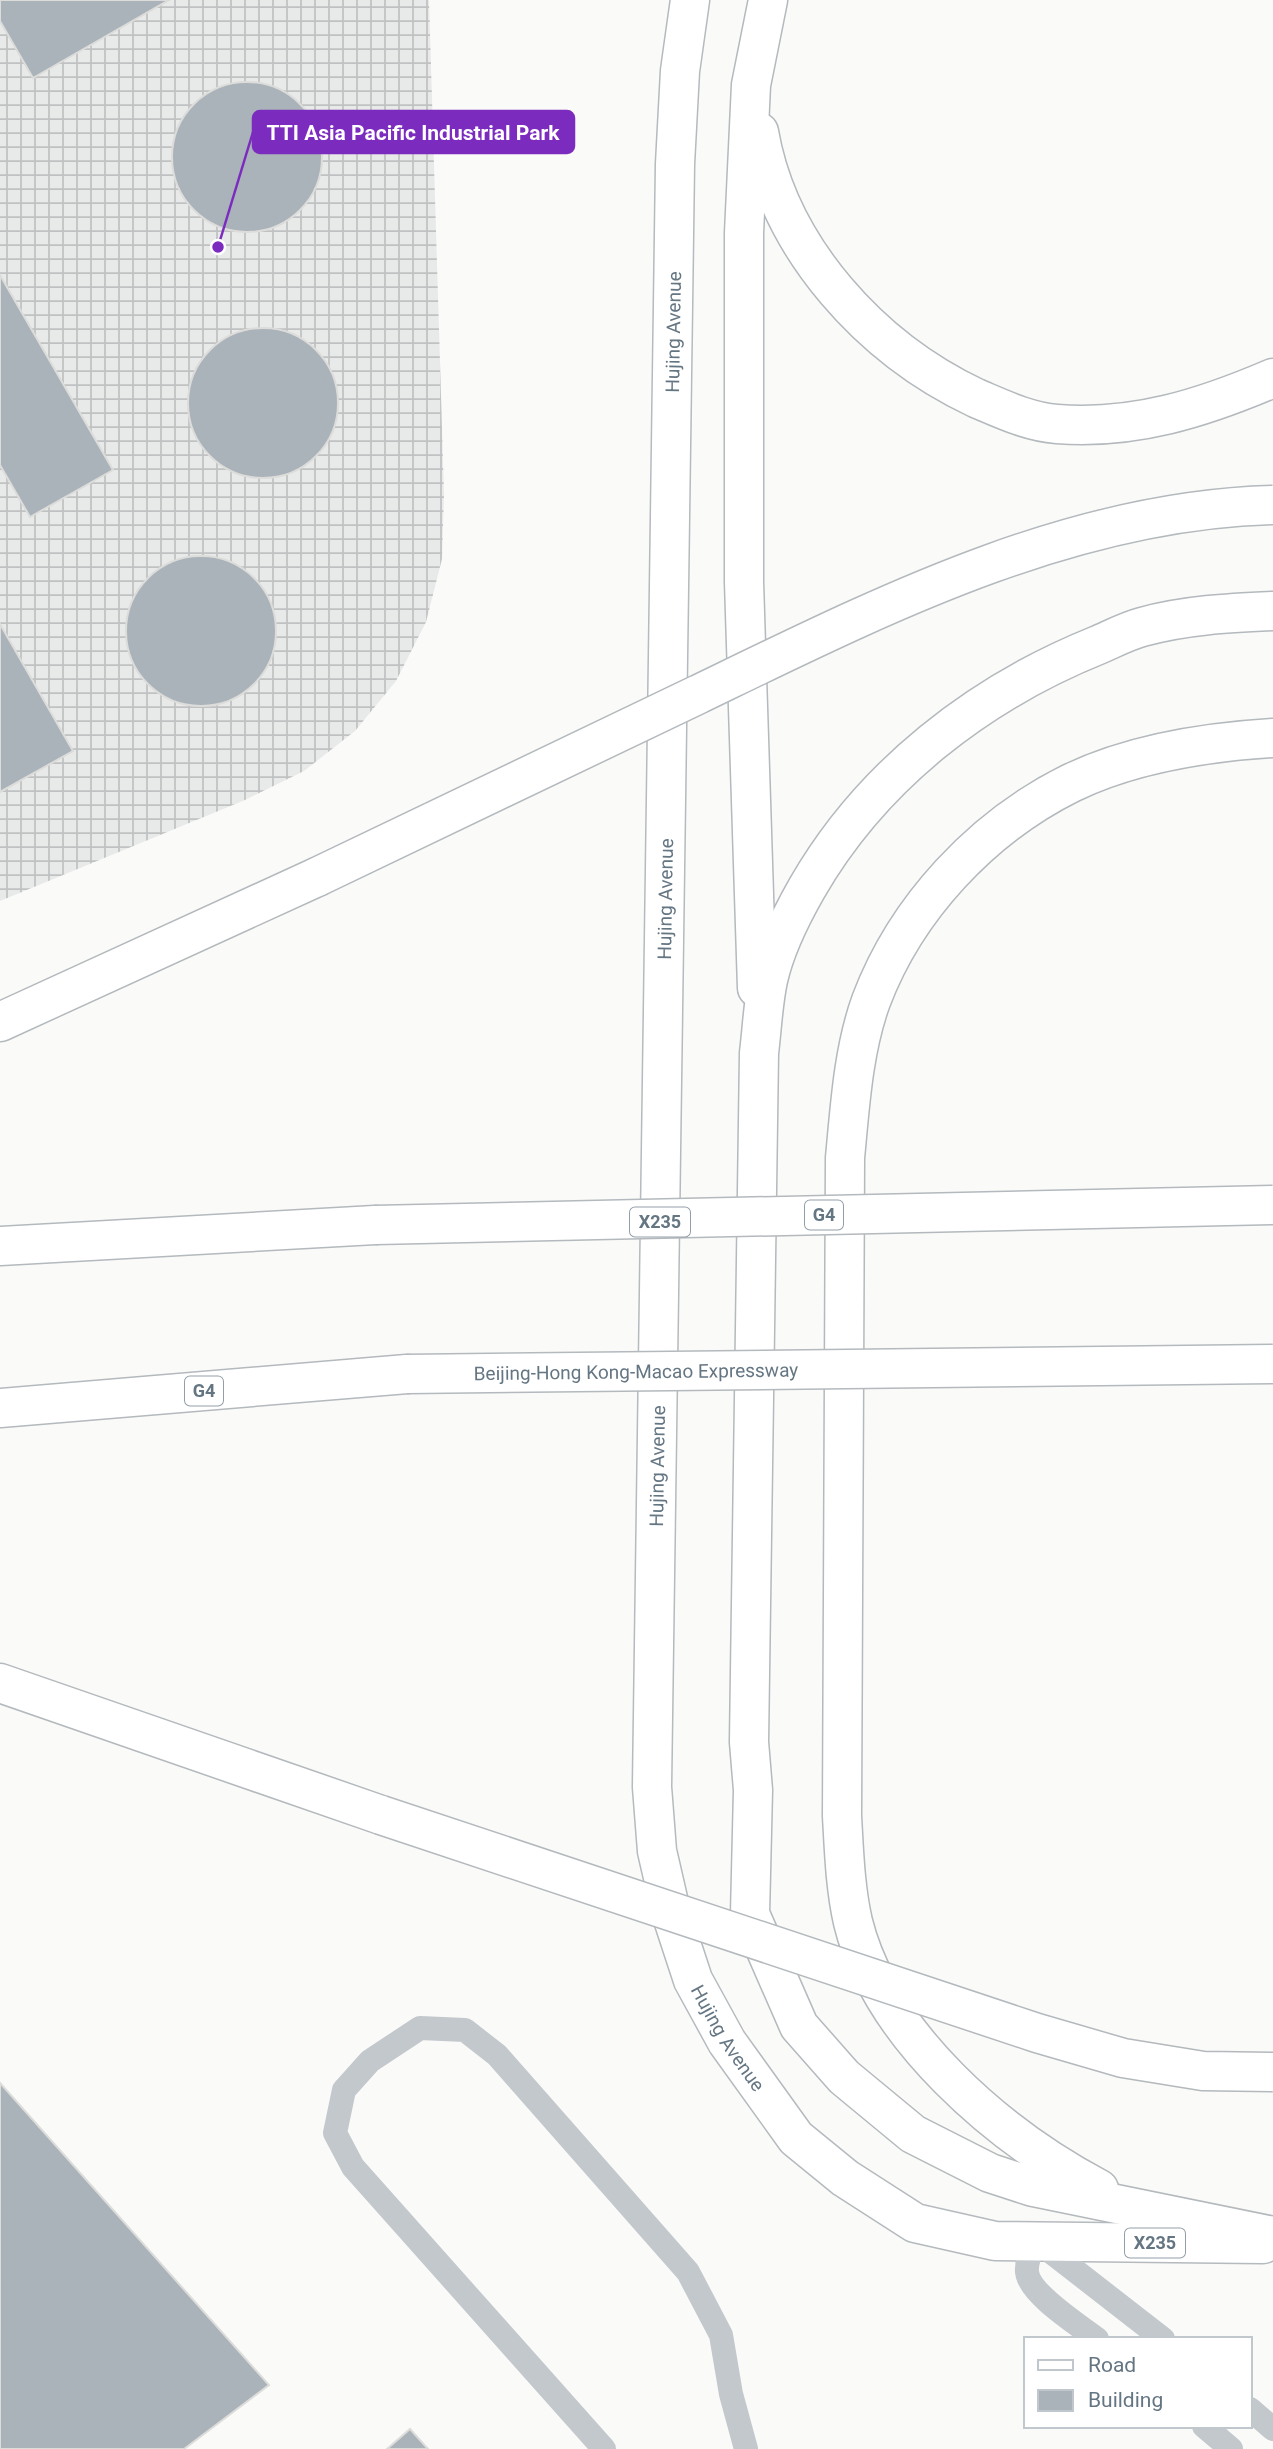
<svg xmlns="http://www.w3.org/2000/svg" width="1273" height="2449" font-family="Roboto,sans-serif">
<defs>
<pattern id="industrial-grid" width="8" height="8" patternUnits="userSpaceOnUse" patternTransform="scale(1.75)"><rect width="8" height="8" fill="#e8e9e9"/><path d="M0 4h8M4 0v8" fill="none" stroke="#c0c1c2"/></pattern>
</defs>
<rect width="100%" height="100%" fill="#fafaf8"/>
<path fill="url(#industrial-grid)" d="M0,0H429L444,494L442,559L426,622L396,681L355,731L304,771L245,800L0,901Z"/>
<g fill="#aab3b9" stroke="#dcdcda" stroke-width="2">
<path d="M0,0H169L33,78L0,21Z"/>
<circle cx="247" cy="157" r="75"/>
<path d="M0,275L113,470L30,517L0,465Z"/>
<circle cx="263" cy="403" r="75"/>
<circle cx="201" cy="631" r="75"/>
<path d="M0,624L73,751L0,792Z"/>
<path d="M0,2083L269,2385L184,2449H0Z"/>
<path d="M410,2429L428,2449H387Z"/>
</g>
<g fill="none" stroke-linecap="round" stroke-linejoin="round">
<g stroke="#b5babe" stroke-width="41">
<g id="primary">
<path id="s1" d="M690,0L680,71L675,164L652,1787L657,1851L672,1916L693,1980L727,2042L796,2138L845,2178L915,2223L995,2241L1263,2244"/>
</g>
</g>
<g stroke="#b4b9bd" stroke-width="41">
<g id="highway">
<path d="M759,132C779,249 872,349 976,398C1002,409 1029,422 1057,424C1134,430 1203,408 1273,378"/>
<path d="M1273,611C1229,613 1185,615 1142,627C1127,631 1112,639 1098,645C979,693 872,775 807,888C791,916 775,948 768,980C763,1003 762,1029 759,1053L749,1742L753,1790L750,1914L799,2026L844,2077L913,2134L990,2173L1033,2187L1273,2236"/>
<path d="M757,988L744,582V233L751,85L768,0"/>
<path d="M0,1022L317,877"/>
<path d="M0,1246L375,1225"/>
<path d="M0,1408L407,1374"/>
<path d="M0,1683L381,1815"/>
<path d="M1099,2189C999,2136 881,2036 853,1922C845,1887 844,1850 842,1816L845,1158C850,1106 853,1051 871,1001C906,908 982,827 1071,783C1131,754 1207,742 1273,738"/>
</g>
</g>
<g stroke="#c3c8cc" stroke-width="24">
<path d="M1097,2339C1079,2325 1029,2294 1027,2272C1026,2260 1032,2251 1037,2241L1163,2339"/>
<path d="M1250,2409L1273,2429"/>
<path d="M1204,2426L1231,2449"/>
<path d="M604,2449L353,2167L335,2133L344,2090L370,2061L420,2028L465,2030L497,2055L688,2272L721,2335L731,2394L746,2449"/>
</g>
<use href="#primary" stroke="#fff" stroke-width="38"/>
<use href="#highway" stroke="#fff" stroke-width="38"/>
<g stroke="#b4b9bd" stroke-width="41" stroke-linecap="butt">
<g id="highway-bridge">
<path d="M317,877C445,816 572,755 699,694C879,607 1069,510 1273,505"/>
<path d="M375,1225L1273,1205"/>
<path id="s2" d="M407,1374L1273,1364"/>
<path d="M381,1815L1037,2033L1123,2058L1203,2071L1273,2072"/>
</g>
</g>
<use href="#highway-bridge" stroke="#fff" stroke-width="38"/>
</g>
<g text-anchor="middle" stroke-width="7" stroke-linejoin="round" paint-order="stroke">
<g fill="#fff" stroke="#939fa8" stroke-width="2">
<rect x="805" y="1200.5" width="38" height="29" rx="5"/>
<rect x="630" y="1207.5" width="60" height="29" rx="5"/>
<rect x="185" y="1376.5" width="38" height="29" rx="5"/>
<rect x="1125" y="2228.5" width="60" height="29" rx="5"/>
</g>
<g font-size="18" font-weight="bold" fill="#657683">
<text x="824" y="1221">G4</text>
<text x="660" y="1228">X235</text>
<text x="204" y="1397">G4</text>
<text x="1155" y="2249">X235</text>
</g>
<g font-size="19" fill="#657683" stroke="#fff">
<text transform="translate(673 332) rotate(-89)" y="7">Hujing Avenue</text>
<text transform="translate(665 899) rotate(-89)" y="7">Hujing Avenue</text>
<text dy="7" stroke="none"><textPath href="#s2" startOffset="229">Beijing-Hong Kong-Macao Expressway</textPath></text>
<text transform="translate(657 1466) rotate(-89)" y="7">Hujing Avenue</text>
<text dy="7" stroke="none"><textPath href="#s1" startOffset="2054">Hujing Avenue</textPath></text>
</g>
</g>
<path fill="none" stroke="#7b2cbf" stroke-width="2.5" d="M218 247L253 132"/>
<circle fill="#7b2cbf" stroke="#fff" stroke-width="2.5" cx="218" cy="247" r="7"/>
<rect fill="#7b2cbf" stroke="#7b2cbf" stroke-width="2.5" x="253" y="111" width="321" height="42" rx="7"/>
<g font-size="21" text-anchor="middle" font-weight="bold" fill="#fff">
<text x="413" y="140">TTI Asia Pacific Industrial Park</text>
</g>
<rect x="1024" y="2337" width="228" height="91" fill="#ffffff" stroke="#c1c8cd" stroke-width="2"/>
<rect x="1038" y="2360" width="35" height="10" fill="#ffffff" stroke="#c1c8cd" stroke-width="2"/>
<text x="1088" y="2372" font-size="21" fill="#657683">Road</text>
<rect x="1038" y="2390" width="35" height="21" fill="#aab3b9" stroke="#c1c8cd" stroke-width="2"/>
<text x="1088" y="2407" font-size="21" fill="#657683">Building</text>
</svg>
